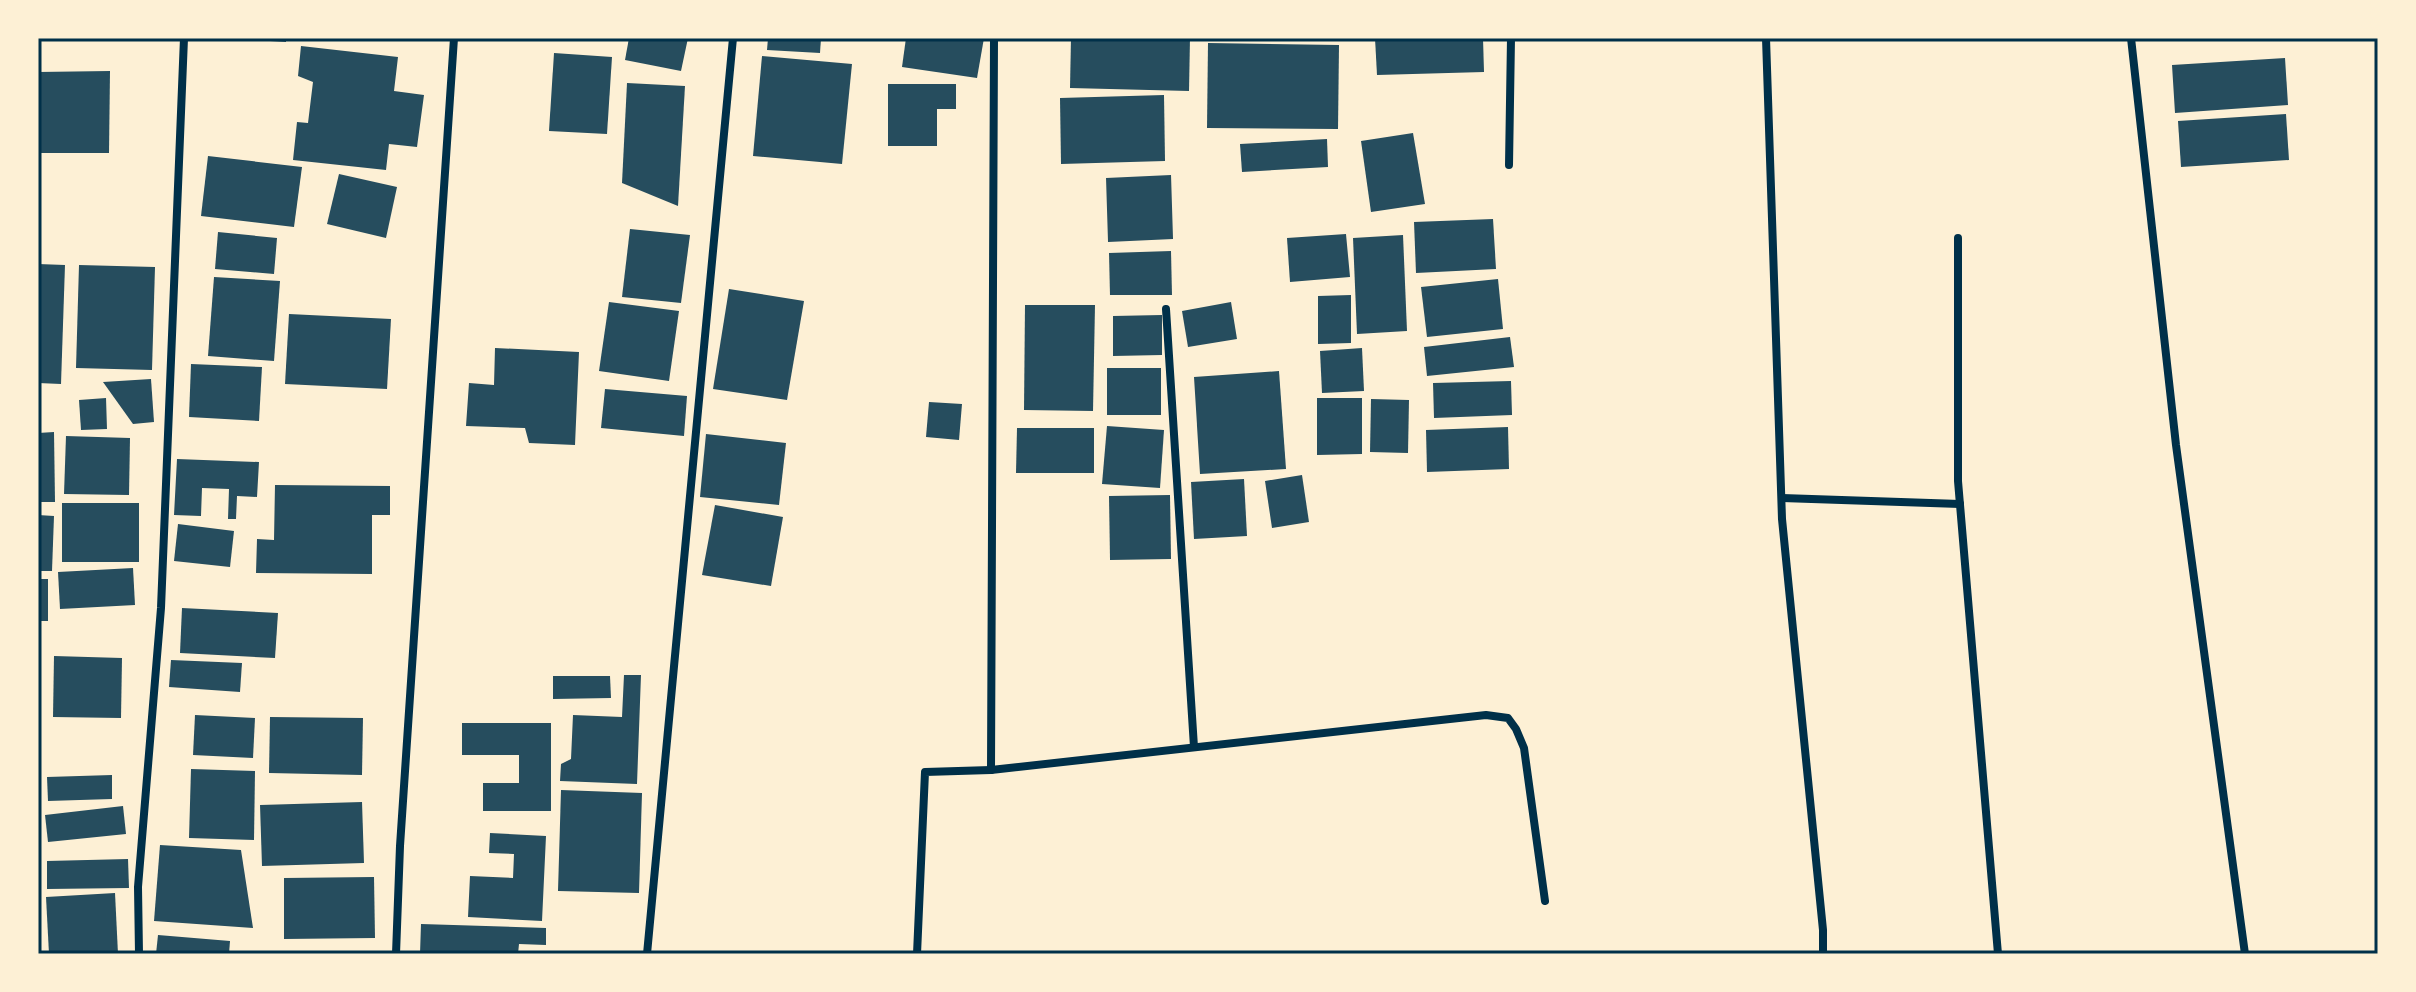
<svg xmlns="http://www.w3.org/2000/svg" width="2416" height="992" font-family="'Times New Roman',serif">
<rect width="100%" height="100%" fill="#fdf0d5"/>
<g fill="#264d5e">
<path d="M253,38H286V42L253,40Z"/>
<path d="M629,38H688L681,71L625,60Z"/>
<path d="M768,38H821L820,53L767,50Z"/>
<path d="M906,38H984L977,78L902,67Z"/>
<path d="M1071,38H1190L1189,91L1070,88Z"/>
<path d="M1375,38H1483L1484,72L1377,75Z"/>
<path d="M1208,43L1339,45L1338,129L1207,128Z"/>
<path d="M301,46L398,57L394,91L424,95L417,147L389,144L386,170L293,160L297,122L308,123L313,82L298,76Z"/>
<path d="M554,53L612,57L607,134L549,131Z"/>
<path d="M762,56L852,64L842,164L753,156Z"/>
<path d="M2285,58L2288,105L2175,113L2172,65Z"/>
<path d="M110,71L109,153H38V72Z"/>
<path d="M627,83L685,86L678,206L622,183Z"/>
<path d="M888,84H956V109H937V146H888Z"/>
<path d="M1164,95L1165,161L1061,164L1060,98Z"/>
<path d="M2286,114L2289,160L2181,167L2178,121Z"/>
<path d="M1413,133L1425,204L1371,212L1361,141Z"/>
<path d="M1327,139L1328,167L1242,172L1240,144Z"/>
<path d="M208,156L302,167L294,227L201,216Z"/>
<path d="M339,174L397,187L386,238L327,224Z"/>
<path d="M1171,175L1173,239L1108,242L1106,178Z"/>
<path d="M1493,219L1496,269L1416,273L1414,222Z"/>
<path d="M630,229L690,235L681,303L622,297Z"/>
<path d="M218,232L277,238L274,274L215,269Z"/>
<path d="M1346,234L1350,277L1290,282L1287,238Z"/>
<path d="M1403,235L1407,331L1357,334L1353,238Z"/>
<path d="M1171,251L1172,295H1110L1109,253Z"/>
<path d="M38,264L65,265L61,384L38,383Z"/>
<path d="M79,265L155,267L152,370L76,368Z"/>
<path d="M214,277L280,281L274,361L208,356Z"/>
<path d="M1498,279L1503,329L1427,337L1421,287Z"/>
<path d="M729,289L804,301L787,400L713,389Z"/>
<path d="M1351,295V343L1318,344V296Z"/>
<path d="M609,302L679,311L669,381L599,371Z"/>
<path d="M1231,302L1237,339L1188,347L1182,311Z"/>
<path d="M1025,305H1095L1093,411L1024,410Z"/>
<path d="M289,314L391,319L387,389L285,384Z"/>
<path d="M1162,315V355L1113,356V316Z"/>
<path d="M1510,337L1514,367L1427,376L1424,347Z"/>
<path d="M495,348L579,352L575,445L529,443L525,428L466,426L469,383L494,385Z"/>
<path d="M1362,348L1364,391L1322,393L1320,351Z"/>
<path d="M191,364L262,367L259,421L189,417Z"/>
<rect x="1107" y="368" width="54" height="47"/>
<path d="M1279,371L1286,469L1200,474L1194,377Z"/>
<path d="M151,379L154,422L133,424L103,382Z"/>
<path d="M1511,381L1512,415L1434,418L1433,383Z"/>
<path d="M605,389L687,396L684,436L601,428Z"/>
<path d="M106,398L107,429L81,430L79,400Z"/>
<path d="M1317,398H1362V454L1317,455Z"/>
<path d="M1371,399L1409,400L1408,453L1370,452Z"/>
<path d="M929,402L962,404L959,440L926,437Z"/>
<path d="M1107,426L1164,430L1160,488L1102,484Z"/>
<path d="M1508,427L1509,469L1427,472L1426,430Z"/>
<path d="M1017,428H1094V473H1016Z"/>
<path d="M54,432L55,502H38V433Z"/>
<path d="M706,434L786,443L779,505L700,497Z"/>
<path d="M66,436L130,438L129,495L64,494Z"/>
<path d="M177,459L259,462L257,497L237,496L236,519H228L229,489L202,488L201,516L174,515Z"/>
<path d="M1302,475L1309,522L1272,528L1265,481Z"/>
<path d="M1244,479L1247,536L1194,539L1191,482Z"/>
<path d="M275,485L390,486V515H372V574L256,573L257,539L274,540Z"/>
<path d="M1170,495L1171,559L1110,560L1109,496Z"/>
<rect x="62" y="503" width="77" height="59"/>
<path d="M715,505L783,517L771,586L702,575Z"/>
<path d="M38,515L54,516L52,571H38Z"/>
<path d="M178,524L234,531L230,567L174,561Z"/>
<path d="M133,568L135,605L60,609L58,572Z"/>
<rect x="38" y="579" width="10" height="42"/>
<path d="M182,608L278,613L275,658L180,653Z"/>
<path d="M54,656L122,658L121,718L53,717Z"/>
<path d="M171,660L242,663L240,692L169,687Z"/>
<path d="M624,675H641L637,784L560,781L561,764L571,759L573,715L622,717Z"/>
<path d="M553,676H610L611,698L553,699Z"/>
<path d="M195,715L255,718L253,758L193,755Z"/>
<path d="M270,717L363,718L362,775L269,773Z"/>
<path d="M462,723H551V811H483V783H519V755H462Z"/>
<path d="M191,769L255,771L254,840L189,838Z"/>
<path d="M112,775V799L48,801L47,777Z"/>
<path d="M561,790L642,793L639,893L558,891Z"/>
<path d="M362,802L364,863L262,866L260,805Z"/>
<path d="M123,806L126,834L48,842L45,815Z"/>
<path d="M490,833L546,836L542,921L468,917L470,876L513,878L514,854L489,853Z"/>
<path d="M160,845L241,850L253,928L154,921Z"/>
<path d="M128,859L129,888L47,889V861Z"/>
<path d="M374,877L375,938L284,939V878Z"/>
<path d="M115,893L118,954H49L46,897Z"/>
<path d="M421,924L546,928V945L519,944L518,954H420Z"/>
<path d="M158,935L230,941L229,954H156Z"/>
</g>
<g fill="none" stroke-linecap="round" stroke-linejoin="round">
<g stroke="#003049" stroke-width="8">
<path d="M994,38L991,770L1486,715L1508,718L1516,729L1524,748L1545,901"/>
<path d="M1766,38L1782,519L1823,930V954"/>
<path d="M2131,38L2176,445L2245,954"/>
<path d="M1509,165L1511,38"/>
<path d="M1958,238V481L1998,954"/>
<path d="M1166,309L1194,747"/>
<path d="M1782,498L1960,504"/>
<path d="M139,954L138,887L161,608L184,38"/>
<path d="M396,954L400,846L454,38"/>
<path d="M647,954L733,38"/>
<path d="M917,954L925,772L991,770"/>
</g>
</g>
<rect width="2416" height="992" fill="none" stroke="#fdf0d5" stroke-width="80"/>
<rect x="40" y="40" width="2336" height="912" fill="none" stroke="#003049" stroke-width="3"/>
</svg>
